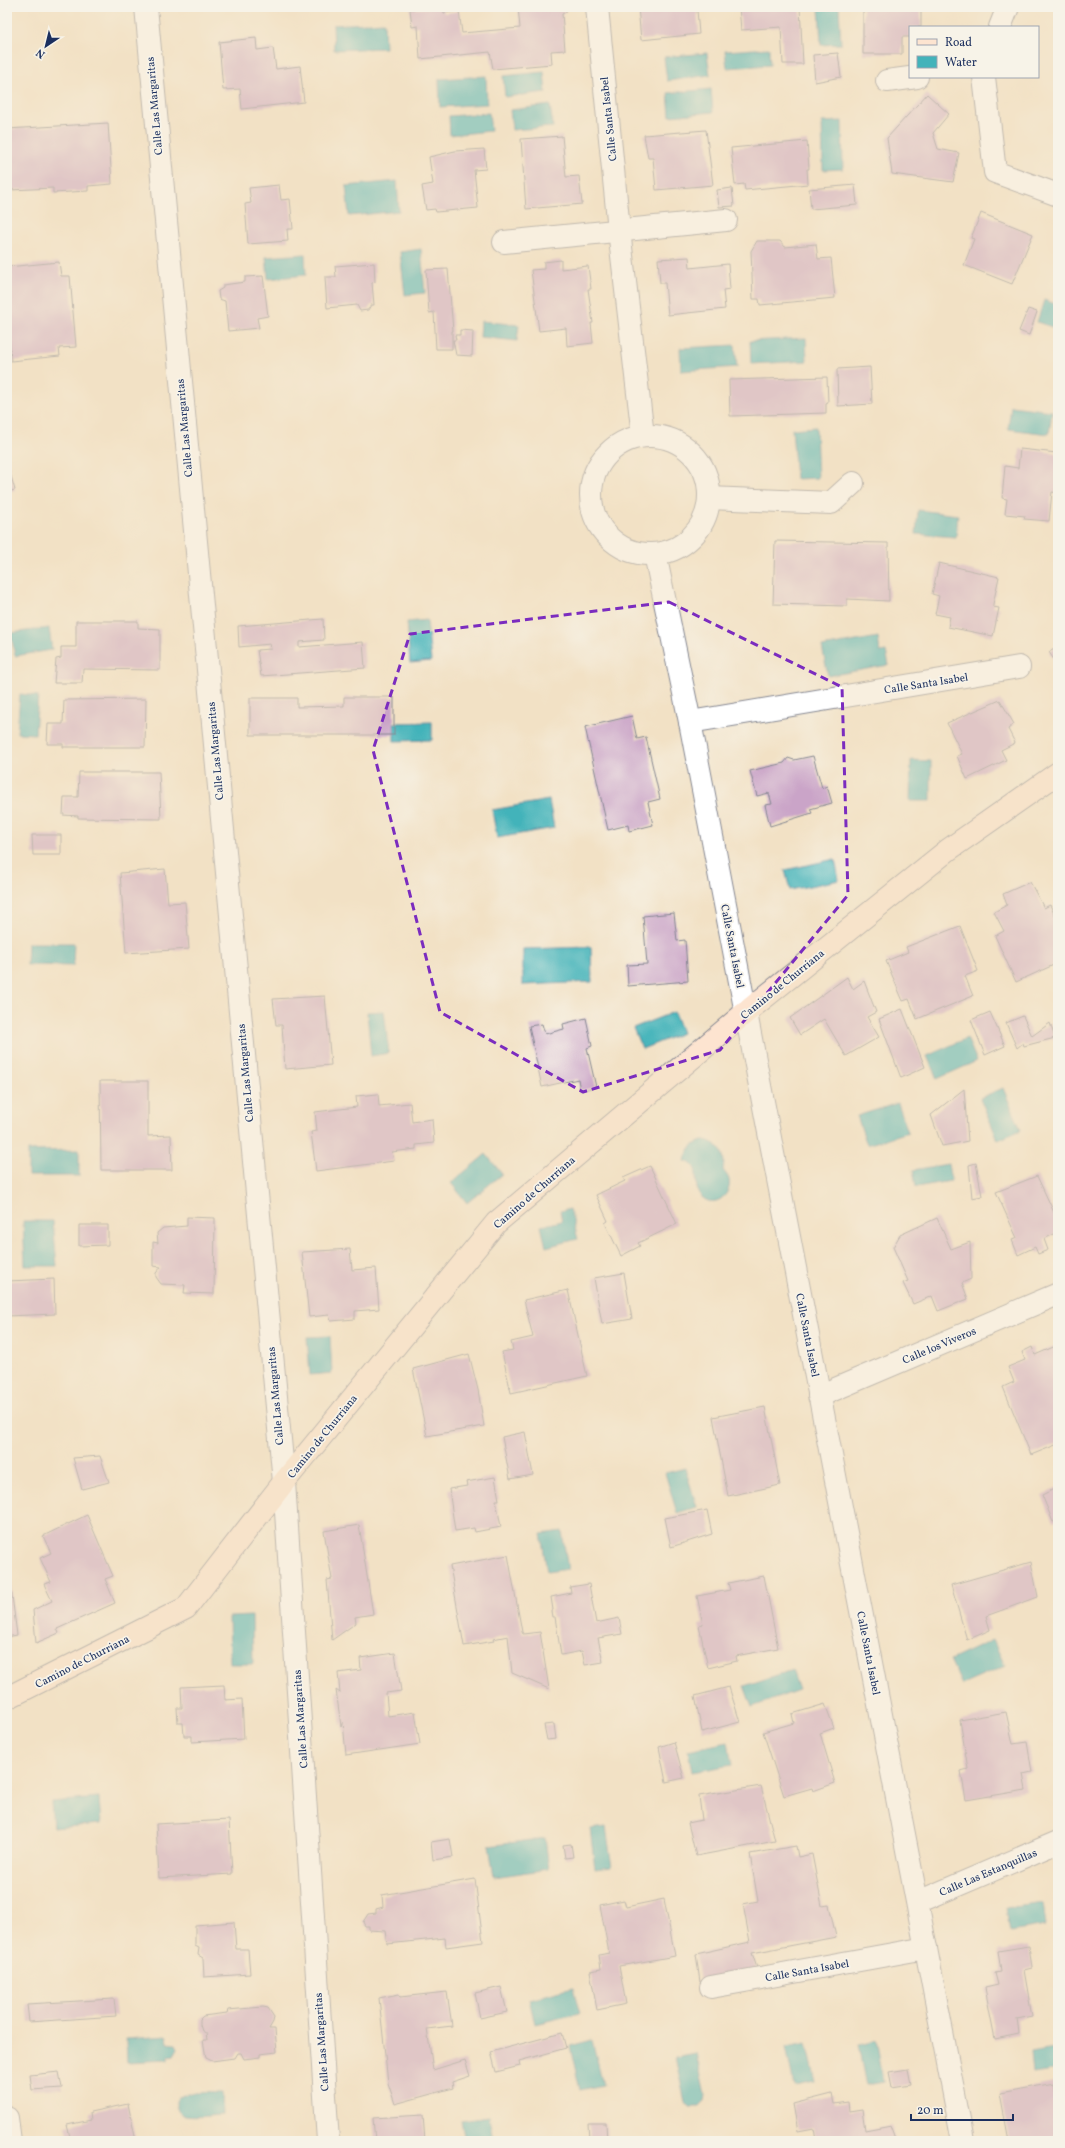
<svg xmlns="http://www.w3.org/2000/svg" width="1065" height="2148" font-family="Vollkorn,serif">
<rect width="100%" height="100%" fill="#f7f3e8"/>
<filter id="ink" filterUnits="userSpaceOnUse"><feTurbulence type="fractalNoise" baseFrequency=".025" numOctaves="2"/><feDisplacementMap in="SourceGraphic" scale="8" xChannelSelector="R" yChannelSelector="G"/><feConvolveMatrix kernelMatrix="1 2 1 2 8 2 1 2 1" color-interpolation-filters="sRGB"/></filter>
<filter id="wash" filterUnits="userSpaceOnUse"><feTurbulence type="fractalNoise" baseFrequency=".012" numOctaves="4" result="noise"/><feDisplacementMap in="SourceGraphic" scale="16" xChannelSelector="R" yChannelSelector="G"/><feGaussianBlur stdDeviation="0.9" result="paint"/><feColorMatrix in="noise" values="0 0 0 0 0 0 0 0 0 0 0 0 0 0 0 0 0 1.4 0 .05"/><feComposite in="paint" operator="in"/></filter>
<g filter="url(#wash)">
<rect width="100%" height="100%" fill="#f2e1c5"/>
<g fill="#43b3ba" stroke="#2f718c">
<path d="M819,7H839L841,44L821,45Z"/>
<path d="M384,22L385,48L334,50L333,25Z"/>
<path d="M769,48L770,65L727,68L725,51Z"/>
<path d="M707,53L710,75L667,81L664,57Z"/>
<path d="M544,72L546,92L505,97L503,76Z"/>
<path d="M486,76L487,104L440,107L439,79Z"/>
<path d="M711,89L713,112L670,116L668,93Z"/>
<path d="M550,105L553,127L512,130L510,110Z"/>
<path d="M489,113L491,131L450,135L449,116Z"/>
<path d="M842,121L843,169L823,170L822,122Z"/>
<path d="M397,181L399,211L349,216L346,186Z"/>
<path d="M421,249L425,293L405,295L400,252Z"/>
<path d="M305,254L306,275L268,279L266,257Z"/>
<path d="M1044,300L1058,305V329L1037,322Z"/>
<path d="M481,321L519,325L517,341L480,337Z"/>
<path d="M806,338L807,361L751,364L750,341Z"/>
<path d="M735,345L737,367L681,371L680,348Z"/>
<path d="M1011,406L1052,411L1049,434L1008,429Z"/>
<path d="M816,427L818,478L796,479L792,429Z"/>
<path d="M918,510L958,515L956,537L916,534Z"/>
<path d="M427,620L431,661L410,663L407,622Z"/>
<path d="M49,628L52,650L15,656L11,633Z"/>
<path d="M878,637L880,652L886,651L889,665L828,676L822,647Z"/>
<path d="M20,694L38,696L35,734L17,733Z"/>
<path d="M432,722V740L394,741V723Z"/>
<path d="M911,760L931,761V801H910Z"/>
<path d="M549,800L554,828L497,838L492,810Z"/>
<path d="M835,859L839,880L790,890L785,870Z"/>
<path d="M28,943H74L73,966L27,965Z"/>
<path d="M591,947L592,982L523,985V949Z"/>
<path d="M384,1011L389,1053L371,1056L367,1012Z"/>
<path d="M674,1012L682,1033L642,1049L633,1028Z"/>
<path d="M967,1038L977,1061L937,1079L927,1056Z"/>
<path d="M1003,1088L1021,1130L998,1140L980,1098Z"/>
<path d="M898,1103L908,1132L867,1145L857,1116Z"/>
<path d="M705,1140C721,1144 726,1155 723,1170C725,1173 729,1177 729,1180C732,1193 718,1206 706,1200C687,1190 706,1167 685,1161C688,1147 693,1144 705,1140Z"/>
<path d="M79,1150V1176H28V1151Z"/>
<path d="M486,1154L502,1174L467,1203L451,1183Z"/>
<path d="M948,1164L951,1181L916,1187L913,1170Z"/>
<path d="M570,1209L578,1239L546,1247L541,1226L562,1221L560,1211Z"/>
<path d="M23,1221H53L57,1266H25Z"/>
<path d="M330,1336L332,1373L310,1375L307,1337Z"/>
<path d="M685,1468L697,1507L677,1513L665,1473Z"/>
<path d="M562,1531L568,1569L547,1572L541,1534Z"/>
<path d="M252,1616L253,1664H230L229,1617Z"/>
<path d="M993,1640L1005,1666L962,1685L950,1660Z"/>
<path d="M792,1670L799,1690L752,1707L744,1686Z"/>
<path d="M728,1742L732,1765L692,1772L688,1750Z"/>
<path d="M99,1798L101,1824L53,1828L51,1802Z"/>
<path d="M606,1827L612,1867L595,1869L590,1829Z"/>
<path d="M545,1838L549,1869L494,1877L489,1846Z"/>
<path d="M1043,1903L1046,1925L1010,1931L1006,1908Z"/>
<path d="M573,1988L580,2013L535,2024L529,1999Z"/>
<path d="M167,2036L168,2043L176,2044L178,2048L174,2055L168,2056V2060L127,2062L126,2039Z"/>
<path d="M592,2040L603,2085L580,2090L570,2046Z"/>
<path d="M876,2040L884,2082L866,2085L858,2044Z"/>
<path d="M806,2043L815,2082L794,2086L786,2047Z"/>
<path d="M1058,2048V2070L1033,2074L1031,2053Z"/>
<path d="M696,2053L705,2095L704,2102L699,2107H690L685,2102L675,2057Z"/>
<path d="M222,2093L223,2115C212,2115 197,2118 186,2116C182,2116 178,2112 177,2108C169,2089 212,2093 222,2093Z"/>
<path d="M489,2116L493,2141H465L461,2120Z"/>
</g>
<g id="blocks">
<g fill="#caa4c8">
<path d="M443,7L444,13L459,11L462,33L520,28L518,7H566V12L562,14L565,50L551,51L552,64L493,69L490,52L420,59L418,26L412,27L410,9Z"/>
<path d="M638,7H702V10H697L699,34L641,40Z"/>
<path d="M739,7H800L803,64H783L781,27L741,30Z"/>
<path d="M863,7H921V27H910V37H902V54H863Z"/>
<path d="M256,38L257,50L273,48L276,69L300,66L304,102L242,109L240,89L223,90L219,42Z"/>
<path d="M838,53L841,77L815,82L813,55Z"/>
<path d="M927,94L949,114L933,133L938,149L959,153L953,182L892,174L887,138Z"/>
<path d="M108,123L112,184L88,186V191L53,193V188L10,190L7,129Z"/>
<path d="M706,130L713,185L656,190L653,158H648L644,135Z"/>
<path d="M562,136L566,177L579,176L582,204L526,209L521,139Z"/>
<path d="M807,141L809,169H807L808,184L745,190L744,184L735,185L731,148Z"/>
<path d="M484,149L486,169L474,170L478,208L436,212L435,209L426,210L422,186L433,184L429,157L455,151Z"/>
<path d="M279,185L281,200L290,199L293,229H287L288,241L248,244L245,204L251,203L249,188Z"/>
<path d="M855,185L857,205L811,209L809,189Z"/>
<path d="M732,188L734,206L719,207L717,190Z"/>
<path d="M981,213L1033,234L1012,284L964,265L974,239L971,238Z"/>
<path d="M757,241H780L785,247L816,244L818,259L831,258L835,298L760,305L759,299H753L751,251Z"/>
<path d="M689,257L690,268L728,264L730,289L723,290L725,309L668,315L665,283H660L658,259Z"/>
<path d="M561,260V269L588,266L591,289H588L593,323H591L593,343L567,346L566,328L539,331L531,270L544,269V262Z"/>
<path d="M59,262L61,276H70L76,347L59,348L60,356L11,361L9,334H7V297H10L7,267Z"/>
<path d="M374,263L375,282L372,283L374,305H371L368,310L360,311L357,305L327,308L325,277H336L335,266Z"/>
<path d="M448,269L453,331H452V349H436L434,312L429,313L426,270Z"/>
<path d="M263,276L268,316L257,318L259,328L228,331L225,301L219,299L218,291L223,288V285L245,282V277Z"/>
<path d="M1028,309L1037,312L1029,335L1019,331Z"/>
<path d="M460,330L473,331L472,356L456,355L453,340H456L455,335H460Z"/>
<path d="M870,367L872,404L838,406L837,369Z"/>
<path d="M827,377L828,403L826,404V413L730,416L729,380Z"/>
<path d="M1020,449L1057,453L1058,493L1052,492L1049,521L1024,519L1025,516L1005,514L1007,499L1002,498L1005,466L1018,468Z"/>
<path d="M7,463L15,490L7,492Z"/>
<path d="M775,541L888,543L889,601L847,599V606L773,604Z"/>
<path d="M939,563L999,577L993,604V607L999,608L993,636L948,627L950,617L935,614L939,596L932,594Z"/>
<path d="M323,619L324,640L299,642V647L363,642L365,668L261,676L257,650L271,649L270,644L239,647L238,626Z"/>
<path d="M76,621H138V628L160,629V670L83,669L82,683H54L56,659L61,658V647H76Z"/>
<path d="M1058,647V666L1049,652Z"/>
<path d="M344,697H394V735H250V698H297V707L344,706Z"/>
<path d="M146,699L145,747H63V744H47L48,724H63L64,700Z"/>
<path d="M1000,700L1014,724L1008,729L1015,743L1001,750L1006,760L967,779L957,756L962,754L947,723Z"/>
<path d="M632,716L637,739L646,737L660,799L648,802L653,825L629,831L628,825L608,830L585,727Z"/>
<path d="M813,756L822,788L827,786L832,803L810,809L812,813L770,826L765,805L772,804L769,793L757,796L750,771L784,763L788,758L794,760Z"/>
<path d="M79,772H159L161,819L78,818V816L63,815L64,797H78Z"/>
<path d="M32,835H61V855H33Z"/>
<path d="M165,869L168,903L185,902L189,949L126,953L120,873Z"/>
<path d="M1030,882L1044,908L1050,905L1058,922V963L1016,982L995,936L1004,931L994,912L1007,905L1003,894Z"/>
<path d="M674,913L677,941L685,940L688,981L628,986L627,965L647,964L643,916Z"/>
<path d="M960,926L978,971L965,976L973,996L917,1019L909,999L903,1001L886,961L908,952L906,947Z"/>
<path d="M847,977L853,989L864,981L876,1012L867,1017L879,1037L846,1056L824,1019L800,1035L790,1018Z"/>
<path d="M325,996L331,1065L285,1069L282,1025H276L273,999Z"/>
<path d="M902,1009L925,1067L901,1078L879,1019Z"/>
<path d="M990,1012L1005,1046L985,1055L971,1020Z"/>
<path d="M1023,1016L1032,1036L1050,1023L1055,1038L1024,1046L1023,1043L1017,1048L1006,1023Z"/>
<path d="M586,1018L592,1046L587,1048L596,1087L580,1091L578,1079L542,1087L529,1026L542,1024L545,1034L564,1029L563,1024Z"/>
<path d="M100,1081H148V1136L171,1135L172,1170H101Z"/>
<path d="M964,1089L968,1141L942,1146L931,1115Z"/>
<path d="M378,1094L379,1106L410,1103L412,1122L432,1119L434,1143L416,1145V1149L392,1152L394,1161L316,1171L311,1132L317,1131L315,1112L357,1107L356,1096Z"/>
<path d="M976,1163L982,1196L972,1198L969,1165Z"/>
<path d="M650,1166L677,1224L638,1243L640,1246L621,1256L605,1223L608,1221L596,1195L625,1181L623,1178Z"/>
<path d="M1037,1176L1058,1221V1232L1044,1239L1048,1250L1038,1254L1035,1247L1018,1255L1012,1240L1017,1238L996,1192Z"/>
<path d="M187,1217L215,1218L214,1294L184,1293L185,1285L161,1284L156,1277V1273L161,1267L153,1266V1242L158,1243L157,1233L163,1228L187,1226Z"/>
<path d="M937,1218L951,1249L970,1242L971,1279L962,1283L968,1299L938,1311L932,1296L913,1304L903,1283L908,1281L893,1247L900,1235Z"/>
<path d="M79,1225H108V1245L79,1246Z"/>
<path d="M350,1249L352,1270L376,1268L379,1309L355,1311V1319L331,1321L329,1315L309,1317L302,1252Z"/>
<path d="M624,1273L632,1319L602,1324L594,1278Z"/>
<path d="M54,1279L55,1314L7,1316V1281Z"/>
<path d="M568,1290L587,1376L511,1393L502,1352L513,1350L511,1342L533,1337L524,1300Z"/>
<path d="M1058,1345V1444L1031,1455L1003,1387L1014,1382L1008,1367L1025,1360L1022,1352L1032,1347L1035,1355Z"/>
<path d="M469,1354L478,1390L484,1426L427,1436L413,1369Z"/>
<path d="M765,1407L780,1485L728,1496L713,1417Z"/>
<path d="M525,1432L533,1475L510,1479L502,1437Z"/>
<path d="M100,1456L109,1482L82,1489L73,1458Z"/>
<path d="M495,1477L499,1500H496L501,1527L475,1532L474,1528L455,1531L449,1489L467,1486L466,1482Z"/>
<path d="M1058,1487V1520L1053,1522L1042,1495Z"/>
<path d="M707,1510L712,1534L671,1547L665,1518Z"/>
<path d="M87,1515L113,1576L105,1579L115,1603L57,1629L59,1633L36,1643L33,1610L52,1601L44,1584L51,1582L40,1558L51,1553L43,1536Z"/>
<path d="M359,1525L373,1614L355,1617L356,1623L332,1640L327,1580L332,1579L324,1531Z"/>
<path d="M508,1555L522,1632L523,1634L540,1632L549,1689L512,1673L508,1636L493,1639L494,1641L464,1646L450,1566Z"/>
<path d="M1031,1562L1038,1597L986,1616L990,1630L967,1640L951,1585Z"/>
<path d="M764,1576L778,1648L736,1656L737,1661L708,1668L699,1625L703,1624L697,1596L730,1590L728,1583Z"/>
<path d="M7,1580H10L17,1635L7,1637Z"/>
<path d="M589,1584L596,1623L619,1618L622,1634L598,1638L603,1662L585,1665L582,1651L561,1655L555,1617H552L551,1611L553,1610L551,1597L571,1593L570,1587Z"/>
<path d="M395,1653L401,1691L386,1693L388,1716L415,1712L420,1744L346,1755L343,1722L341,1726L336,1690L340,1693L338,1673L361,1670L360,1658Z"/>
<path d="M224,1685L225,1700L242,1699L244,1739L192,1742V1736H184L183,1723H178L177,1708H182L181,1687Z"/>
<path d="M729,1687L740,1722L702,1732L695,1696Z"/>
<path d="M825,1704L834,1728L820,1733L835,1783L813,1791L812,1788L784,1796L763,1732L794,1723L792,1714Z"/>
<path d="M1006,1712L1013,1744L1027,1742L1032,1772L1023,1774L1026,1790L966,1800L961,1771L968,1769L960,1720Z"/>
<path d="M554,1724L556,1739L547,1740L544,1725Z"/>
<path d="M674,1742L684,1778L666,1782L659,1747Z"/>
<path d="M761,1786L775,1841L696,1856L688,1823L702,1820L699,1796Z"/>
<path d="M229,1820L232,1874L159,1878L156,1824Z"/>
<path d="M450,1839L453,1857L433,1860L431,1842Z"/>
<path d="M571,1844L573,1857L565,1858L563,1845Z"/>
<path d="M796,1846L798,1857L812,1854L822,1906L829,1905L836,1937L752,1953L758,1971L700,1982L696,1954L750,1942L743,1904L758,1901L750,1854Z"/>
<path d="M475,1879L483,1942L446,1947L445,1938L387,1944L385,1931L369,1930V1926H365L363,1922L368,1914L376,1913V1909L383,1907L382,1895Z"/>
<path d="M664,1899L675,1956L619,1966L626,2004L597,2010L590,1971L601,1969L599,1955L609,1953L600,1905L624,1900L626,1907Z"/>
<path d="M234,1922L236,1949H248L250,1974L204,1977L203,1958L198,1955L199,1948L195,1946V1925Z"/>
<path d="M1029,1946L1032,1968L1024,1970L1032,2016L1017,2019L1019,2034L995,2039L985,1988L998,1985L995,1973L1001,1972L998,1951Z"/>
<path d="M501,1987L507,2012L480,2018L475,1993Z"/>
<path d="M447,1992L452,2026L427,2029L433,2070L465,2060L470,2076L452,2082L453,2088L395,2104L388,2083L379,1998L399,1994L400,1997Z"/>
<path d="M114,1999L116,2016L29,2022L27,2004Z"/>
<path d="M263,2007L268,2008L274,2017L273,2022L269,2029H275L277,2052L260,2054V2057L244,2059L241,2053H237L234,2058L212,2061L206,2058L203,2040H207L206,2033L202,2031L200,2025V2019L203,2016L227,2013L228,2010Z"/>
<path d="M562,2033L566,2048L519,2061L520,2066L496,2072L491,2052Z"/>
<path d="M908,2069L911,2084L892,2087L889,2072Z"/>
<path d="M59,2072L62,2088L32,2090L30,2075Z"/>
<path d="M1053,2083L1058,2118V2130L1053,2132L1055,2141H1009L1000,2093Z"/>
<path d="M832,2094L834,2104L848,2102L849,2111L862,2109L865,2130L891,2125L897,2141H816L814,2128L798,2131L793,2104Z"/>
<path d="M128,2104L136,2141H71L67,2125L91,2120L90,2112Z"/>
<path d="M423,2115L425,2141H375L373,2118Z"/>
<path d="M588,2123H606L607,2141H589Z"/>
</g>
</g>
</g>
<g filter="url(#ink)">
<use href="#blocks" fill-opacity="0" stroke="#868892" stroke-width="1"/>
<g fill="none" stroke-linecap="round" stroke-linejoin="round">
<g stroke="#868892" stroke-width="24">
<g id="street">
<path d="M146,7L284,1482L328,2141"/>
<path d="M597,7L619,230L643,436"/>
<path d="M1000,27L1008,7"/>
<path d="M984,77L995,172L1058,195"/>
<path d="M887,81L917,77"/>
<path d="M504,242L726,220"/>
<circle cx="650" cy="495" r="59"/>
<path d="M709,498L831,503L853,483"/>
<path d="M655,554L690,722L963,2141"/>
<path d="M690,722L1019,667"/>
<path d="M819,1396L1058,1294"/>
<path d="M918,1902L1058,1842"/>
<path d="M711,1987L926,1948"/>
<path d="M7,2118L10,2141"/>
</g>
</g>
<g stroke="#868892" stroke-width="24">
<path id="secondary" d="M7,1698L186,1608L284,1482L496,1223L745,1013L948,850L1058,773"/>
</g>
<use href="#street" stroke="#fff" stroke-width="22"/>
<use href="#secondary" stroke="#fde4d0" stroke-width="22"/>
</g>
</g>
<path d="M0 0H1065V2148H0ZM669,602L842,687L848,895L720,1050L583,1092L440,1012L373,750L410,634Z" fill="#f2e1c5" fill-opacity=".55" fill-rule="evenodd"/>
<path fill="none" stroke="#7b2cbf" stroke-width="3" stroke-dasharray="8 5" stroke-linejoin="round" d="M669,602L842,687L848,895L720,1050L583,1092L440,1012L373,750L410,634Z"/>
<g text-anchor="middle" stroke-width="3.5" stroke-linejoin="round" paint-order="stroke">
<g font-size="11" fill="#1b2f5e" stroke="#f7f3e8">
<text transform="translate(154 106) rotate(-95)" y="4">Calle Las Margaritas</text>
<text transform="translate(608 119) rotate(-96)" y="4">Calle Santa Isabel</text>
<text transform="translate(184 428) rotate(-95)" y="4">Calle Las Margaritas</text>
<text transform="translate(926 683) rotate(-9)" y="4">Calle Santa Isabel</text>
<text transform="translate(215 751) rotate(-95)" y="4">Calle Las Margaritas</text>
<text transform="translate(733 946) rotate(79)" y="4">Calle Santa Isabel</text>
<text transform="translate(782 984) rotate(-39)" y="4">Camino de Churriana</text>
<text transform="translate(245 1073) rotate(-95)" y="4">Calle Las Margaritas</text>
<text transform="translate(534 1192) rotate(-41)" y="4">Camino de Churriana</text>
<text transform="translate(808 1335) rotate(79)" y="4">Calle Santa Isabel</text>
<text transform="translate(939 1345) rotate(-23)" y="4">Calle los Viveros</text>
<text transform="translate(275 1396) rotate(-95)" y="4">Calle Las Margaritas</text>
<text transform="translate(322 1436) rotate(-51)" y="4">Camino de Churriana</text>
<text transform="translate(869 1653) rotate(79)" y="4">Calle Santa Isabel</text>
<text transform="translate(82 1661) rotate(-27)" y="4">Camino de Churriana</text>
<text transform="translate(300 1719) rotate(-94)" y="4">Calle Las Margaritas</text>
<text transform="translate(988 1872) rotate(-23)" y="4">Calle Las Estanquillas</text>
<text transform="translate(807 1970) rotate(-10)" y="4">Calle Santa Isabel</text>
<text transform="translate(321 2042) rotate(-94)" y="4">Calle Las Margaritas</text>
</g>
</g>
<rect width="1065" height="2148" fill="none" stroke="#f7f3e8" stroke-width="24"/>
<rect x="909" y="26" width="130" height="52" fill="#f7f3e8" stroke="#9fa5b1"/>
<rect x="917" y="39" width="20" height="6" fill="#fde4d0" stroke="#9fa5b1"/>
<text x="945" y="46" font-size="12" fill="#1b2f5e">Road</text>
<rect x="917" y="56" width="20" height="12" fill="#43b3ba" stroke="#9fa5b1"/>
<text x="945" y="66" font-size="12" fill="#1b2f5e">Water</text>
<g transform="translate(46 46) rotate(215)" stroke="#f7f3e8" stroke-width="3" paint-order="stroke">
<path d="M0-3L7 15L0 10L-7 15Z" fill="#1b2f5e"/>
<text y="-6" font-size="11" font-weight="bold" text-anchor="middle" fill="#1b2f5e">N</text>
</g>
<path d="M911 2114v6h102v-6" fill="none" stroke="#1b2f5e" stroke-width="2"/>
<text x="917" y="2114" font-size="12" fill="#1b2f5e" stroke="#f7f3e8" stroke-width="3" paint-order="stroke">20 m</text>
</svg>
